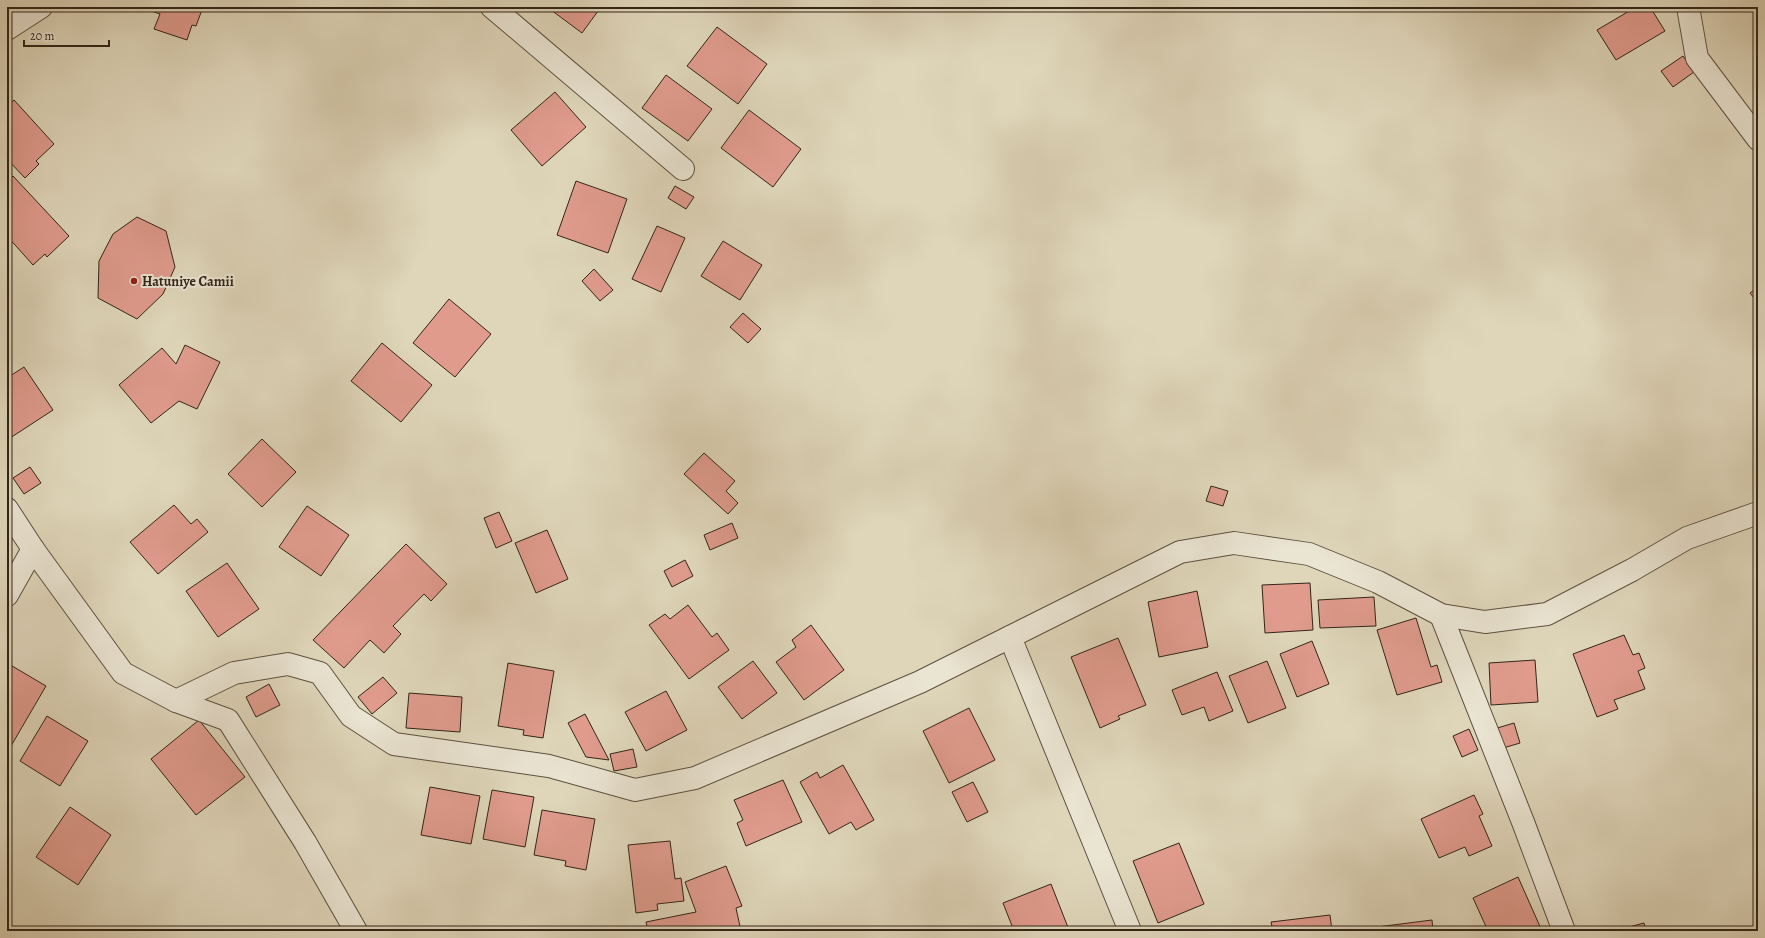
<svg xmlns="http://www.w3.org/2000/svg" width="1765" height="938" font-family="Alegreya,serif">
<rect width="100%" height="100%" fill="#dfd6ba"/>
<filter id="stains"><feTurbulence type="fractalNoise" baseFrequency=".005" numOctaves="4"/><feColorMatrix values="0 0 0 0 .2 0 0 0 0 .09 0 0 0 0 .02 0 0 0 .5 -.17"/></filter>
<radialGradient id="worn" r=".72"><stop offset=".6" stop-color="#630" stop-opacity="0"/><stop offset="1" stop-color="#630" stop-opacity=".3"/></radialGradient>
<g fill="#e09b8d" stroke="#322518">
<path d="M140,7H203L196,26L192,25L187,40L154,29L160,14Z"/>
<path d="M547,7H601L582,33Z"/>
<path d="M1636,7H1650L1665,31L1616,60L1597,30Z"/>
<path d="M717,27L767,64L738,104L687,66Z"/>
<path d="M1683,56L1694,72L1673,87L1661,71Z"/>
<path d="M666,75L712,109L688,141L642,108Z"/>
<path d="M555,92L586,127L542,166L511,130Z"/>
<path d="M14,100L54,144L36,161L39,164L25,178L7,159V107Z"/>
<path d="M749,110L801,149L773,187L721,148Z"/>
<path d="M13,176L69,236L47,257L45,254L33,265L7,236V182Z"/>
<path d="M576,181L627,199L608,253L557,235Z"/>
<path d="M675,186L694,197L686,209L668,198Z"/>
<path d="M137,217L166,231L175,267L163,294L137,319L98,298L99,261L113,234Z"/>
<path d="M657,226L685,238L661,292L632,279Z"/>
<path d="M723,241L762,265L740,300L701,276Z"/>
<path d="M594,269L613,290L600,301L582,281Z"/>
<path d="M1758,287V303L1750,293Z"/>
<path d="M449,299L491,334L455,377L413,343Z"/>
<path d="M743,313L761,329L748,343L730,327Z"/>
<path d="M382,343L432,385L401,422L351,381Z"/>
<path d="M185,345L220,362L197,409L179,401L151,423L119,385L162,348L176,364Z"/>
<path d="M24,367L53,410L7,440V378Z"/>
<path d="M262,439L296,472L262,507L228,474Z"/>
<path d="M704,453L735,481L726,491L738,503L728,514L684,474Z"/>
<path d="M30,467L41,483L24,494L13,478Z"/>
<path d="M1211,486L1228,491L1223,506L1206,501Z"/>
<path d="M174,505L191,524L197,519L208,532L158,574L130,542Z"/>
<path d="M307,506L349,535L321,576L279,547Z"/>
<path d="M499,512L512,541L496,548L484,518Z"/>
<path d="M732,523L738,538L710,550L704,535Z"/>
<path d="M547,530L568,579L536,593L515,543Z"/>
<path d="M406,544L447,584L431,601L424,594L393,626L401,634L384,653L370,640L344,668L313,640Z"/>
<path d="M685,560L693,576L672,587L664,571Z"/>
<path d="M227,563L259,609L218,637L186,591Z"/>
<path d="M1310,583L1313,630L1265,633L1262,585Z"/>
<path d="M1197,591L1208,647L1159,657L1148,602Z"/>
<path d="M1374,597L1376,626L1320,628L1318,600Z"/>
<path d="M688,605L712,637L717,633L729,650L689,679L649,625L665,614L670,619Z"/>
<path d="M1416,618L1431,667L1437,665L1442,682L1397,695L1377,630Z"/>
<path d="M811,625L844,670L804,700L776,662L796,647L792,640Z"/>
<path d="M1624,635L1633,655L1639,653L1645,668L1638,671L1645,689L1614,700L1618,709L1597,717L1573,654Z"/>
<path d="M1118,638L1146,705L1118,716L1120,719L1100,728L1071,657Z"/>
<path d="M1312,641L1329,684L1297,697L1280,654Z"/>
<path d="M1535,660L1538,702L1491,705L1489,663Z"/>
<path d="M753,661L777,693L742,719L718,687Z"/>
<path d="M1267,661L1286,708L1248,723L1229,676Z"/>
<path d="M7,663L46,686L11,746L7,743Z"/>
<path d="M508,663L554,671L543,738L523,735L524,730L498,726Z"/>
<path d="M1217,672L1233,711L1209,721L1204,707L1182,715L1172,690Z"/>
<path d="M383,677L397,693L372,714L358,697Z"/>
<path d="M269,684L280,705L256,717L246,697Z"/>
<path d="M666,691L687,730L646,751L625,712Z"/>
<path d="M409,693L462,697L460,732L406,728Z"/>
<path d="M969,708L995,760L949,783L923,731Z"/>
<path d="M585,714L609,760L586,757L568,723Z"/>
<path d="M47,716L88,741L60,786L20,761Z"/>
<path d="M199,720L245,777L196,815L151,759Z"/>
<path d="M1514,723L1520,743L1500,749L1494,729Z"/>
<path d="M1469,729L1478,750L1462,757L1453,736Z"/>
<path d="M633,749L637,767L614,771L610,754Z"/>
<path d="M843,765L874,820L856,830L851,822L829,834L800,782L817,772L820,778Z"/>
<path d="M783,780L802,822L746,846L737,823L743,820L734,800Z"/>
<path d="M973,782L988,812L967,822L952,792Z"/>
<path d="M430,787L480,796L471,844L421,835Z"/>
<path d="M492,790L534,797L525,847L483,839Z"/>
<path d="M1474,795L1483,814L1479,816L1492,846L1469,856L1465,847L1439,858L1421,819Z"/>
<path d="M70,807L111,835L78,885L36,857Z"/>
<path d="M542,810L595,819L586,870L565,866L566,861L534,855Z"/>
<path d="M670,841L675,879L681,878L684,901L657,904L658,910L636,913L628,845Z"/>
<path d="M1179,843L1204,904L1158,923L1133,861Z"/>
<path d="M726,866L742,906L736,908L741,931H648L646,922L696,912L685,882Z"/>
<path d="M1518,877L1542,931H1488L1473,898Z"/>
<path d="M1051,884L1069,930L1014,931L1003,903Z"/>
<path d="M1330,915L1332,931H1273L1271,922Z"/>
<path d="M1432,920L1433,931H1378L1377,927Z"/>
<path d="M1644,923L1646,931H1614Z"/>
</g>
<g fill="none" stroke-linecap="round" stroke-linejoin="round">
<g stroke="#5d5140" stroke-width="24">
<g id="minor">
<path d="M492,7L683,169"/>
<path d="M1688,7L1697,58L1758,139"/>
<path d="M7,29L41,7"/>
<path d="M7,509L33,549L123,673L176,701L228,720L305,842L356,931"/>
<path d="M7,595L33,549"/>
<path d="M1441,615L1523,822L1564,931"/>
<path d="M1010,637L1130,931"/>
<path d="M176,701L234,673L288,664L320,673L351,716L394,744L549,766L635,790L695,778L920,682L1180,552L1234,543L1309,554L1378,582L1441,615L1485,622L1547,614L1632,570L1687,538L1758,513"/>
</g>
</g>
<use href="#minor" stroke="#eae4d2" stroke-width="22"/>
</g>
<circle fill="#8f2418" stroke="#eae4d2" stroke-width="1.5" cx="134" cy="281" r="4"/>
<g text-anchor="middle" stroke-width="4" stroke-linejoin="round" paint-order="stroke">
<g font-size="14" font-weight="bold" fill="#322518" stroke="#eae4d2" text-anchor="start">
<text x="142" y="286">Hatuniye Camii</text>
</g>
</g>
<rect width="1765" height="938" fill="none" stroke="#dfd6ba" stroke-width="24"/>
<rect x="8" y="8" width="1749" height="922" fill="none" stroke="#322518" stroke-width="2"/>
<rect x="12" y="12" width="1741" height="914" fill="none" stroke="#322518"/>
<path d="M24 40v6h85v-6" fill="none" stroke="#322518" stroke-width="2"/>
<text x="30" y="40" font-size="12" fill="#322518" stroke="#eae4d2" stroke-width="3" paint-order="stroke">20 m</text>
<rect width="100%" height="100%" filter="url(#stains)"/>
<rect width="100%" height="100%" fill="url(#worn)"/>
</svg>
